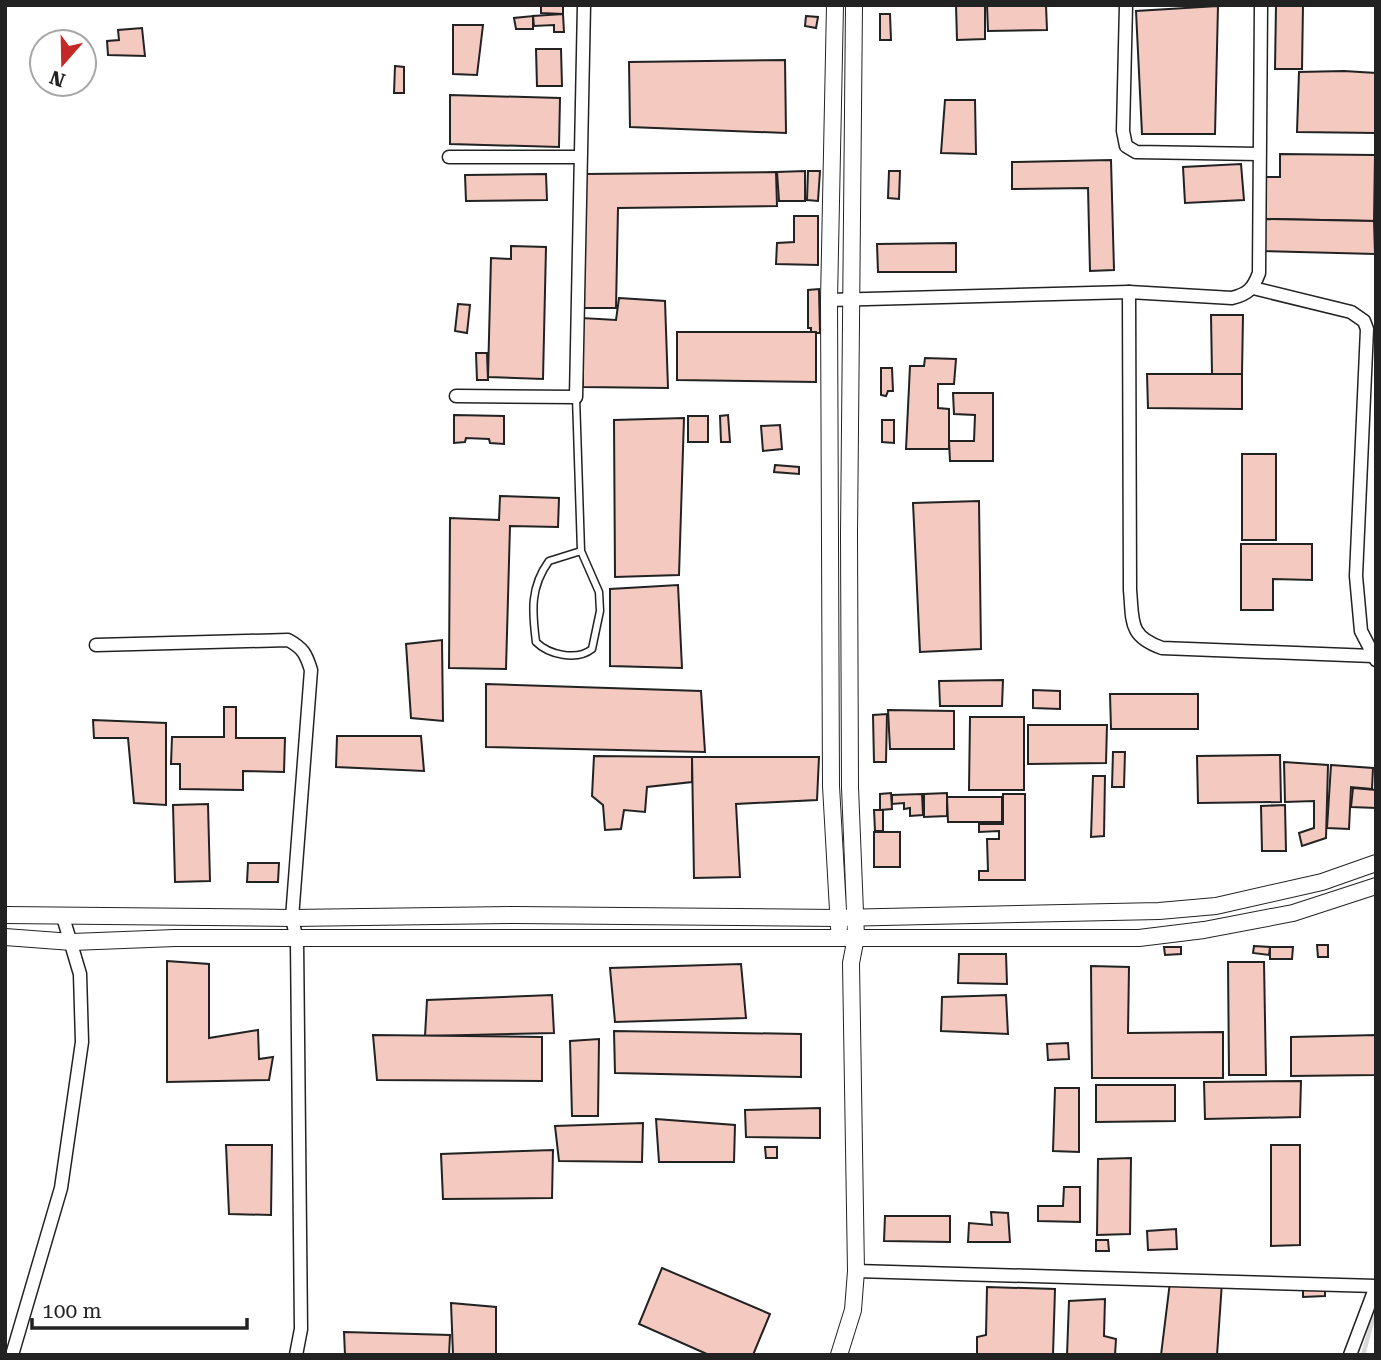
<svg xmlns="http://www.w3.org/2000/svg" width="1381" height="1360" font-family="'Roboto Serif',serif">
<rect width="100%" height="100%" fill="#fff"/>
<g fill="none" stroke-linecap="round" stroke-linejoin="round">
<path stroke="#d9d9d9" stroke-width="4.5" d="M1363,1355L1376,1307"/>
</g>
<g fill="#f3c9c0" stroke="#222" stroke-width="2">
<path d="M541,5H563V14L541,13Z"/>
<path d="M956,5H985V39L957,40Z"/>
<path d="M987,5H1046L1047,30L988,31Z"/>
<path d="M1276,5H1303L1302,69H1275Z"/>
<path d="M1218,6L1215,134H1142L1136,11Z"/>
<path d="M563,14L564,32H554V25L534,26L533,16Z"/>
<path d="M880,14H890L891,40H880Z"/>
<path d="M533,16V29H516L514,18Z"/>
<path d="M806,16L818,17L816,28L805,26Z"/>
<path d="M453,25H483L477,75L453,74Z"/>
<path d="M142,28L145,56L108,55L107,41L119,40L118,30Z"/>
<path d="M536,49H561L562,86H537Z"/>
<path d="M785,60L786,133L630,127L629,62Z"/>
<path d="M395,66L404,67V93H394Z"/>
<path d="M1344,71L1376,73V133L1297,132L1299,72Z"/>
<path d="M450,95L560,98L559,147L450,144Z"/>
<path d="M945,100H975L976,154L941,153Z"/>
<path d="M1280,154L1375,155L1374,221L1264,219L1265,177H1280Z"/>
<path d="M1111,160L1114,270L1090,271L1088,188L1012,189V162Z"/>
<path d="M1241,164L1244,200L1185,203L1183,167Z"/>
<path d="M805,171V201H779L777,172Z"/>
<path d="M808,171H820L818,201L807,200Z"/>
<path d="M889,171H900L899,199L888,198Z"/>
<path d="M776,172L777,206L618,208L616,308H582L585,174Z"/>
<path d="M546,174L547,200L466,201L465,175Z"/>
<path d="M794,216H818V265L776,264L777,243L794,242Z"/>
<path d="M1264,219L1374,221L1375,254L1263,251Z"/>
<path d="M956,243V272H878L877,244Z"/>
<path d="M511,246L546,247L543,379L488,377L491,258L511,259Z"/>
<path d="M819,289L820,333H811V328H808V290Z"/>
<path d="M619,298L665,301L668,388L583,387L582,318L616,320Z"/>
<path d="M458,304L470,305L467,333L455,331Z"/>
<path d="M1211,315H1243L1242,374H1212Z"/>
<path d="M677,332H816V382L677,380Z"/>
<path d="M476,353H487L488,380H477Z"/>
<path d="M925,358L956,359L954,384H938V408L949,409V449H906L910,366H924Z"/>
<path d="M881,368H892L893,391H888L886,396L881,395Z"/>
<path d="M1147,374H1242V409L1148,408Z"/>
<path d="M953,393H993V461H950L949,441H974L975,415L954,414Z"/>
<path d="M454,415L504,416V444L490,443L489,439L466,438L465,442L454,443Z"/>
<path d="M728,415L730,442H721L720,416Z"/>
<rect x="688" y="416" width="20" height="26"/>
<path d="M684,418L679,575L615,577L614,420Z"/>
<path d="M882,420H894V443L882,442Z"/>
<path d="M780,425L782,449L763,451L761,426Z"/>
<rect x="1242" y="454" width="34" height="86"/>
<path d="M775,465L799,467V474L774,472Z"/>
<path d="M500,496L559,498L558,527L510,526L506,669L449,668L450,518L499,520Z"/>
<path d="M979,501L981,649L920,652L913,503Z"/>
<path d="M1241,544H1312V580L1273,579V610H1241Z"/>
<path d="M678,585L682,668L610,666V589Z"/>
<path d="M442,640L443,721L411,718L406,644Z"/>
<path d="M1003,680L1002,706H940L939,681Z"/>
<path d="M486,684L701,691L705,752L486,747Z"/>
<path d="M1033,690L1060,691V709L1033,708Z"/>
<path d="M1110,694H1198V729H1111Z"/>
<path d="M224,707H236V738H285L284,772L243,771V790L180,789V764H171L172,737H224Z"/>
<path d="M888,710L954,711V749H890Z"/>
<path d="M887,714L886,762H874L873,715Z"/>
<path d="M970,717H1024V790H969Z"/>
<path d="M93,720L166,723V805L134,803L128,738H94Z"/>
<path d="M1028,725H1107L1106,763L1028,764Z"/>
<path d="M337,736H421L424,771L336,767Z"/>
<path d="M1113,752H1125L1124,787H1112Z"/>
<path d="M1280,755L1281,802L1198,803L1197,756Z"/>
<path d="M594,756L692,757V782L647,787L645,812L624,810L621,829L605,830L603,805L592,796Z"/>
<path d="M692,757H819L817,800L736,804L740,877L694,878Z"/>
<path d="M1284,762L1328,765L1326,838L1302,846L1299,833L1314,828V801L1285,802Z"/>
<path d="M1331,765L1373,768L1372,789L1351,787L1349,829L1327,828Z"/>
<path d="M1093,776H1105L1104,836L1091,837Z"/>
<path d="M1353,788L1376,790V808L1351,807Z"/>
<path d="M891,793L892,809L880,810V794Z"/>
<path d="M947,793V816L924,817V794Z"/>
<path d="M922,794L923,815L910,816V808L904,809V803L892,804V795Z"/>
<path d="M1003,794H1025V880H979V871H988L987,839H999V831L979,832V824H1003Z"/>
<path d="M947,797H1002V822H948Z"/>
<path d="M208,804L210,881L175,882L173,805Z"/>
<path d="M1285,805L1286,851H1262L1261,806Z"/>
<path d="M874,810H883V831H875Z"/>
<rect x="874" y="832" width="26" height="35"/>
<path d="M248,863H279L278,882H247Z"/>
<path d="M1317,945H1328V957H1318Z"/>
<path d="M1254,946L1270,947L1269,955L1253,953Z"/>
<path d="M1164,947H1181V954L1165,955Z"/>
<path d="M1270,947H1293L1292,959H1270Z"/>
<path d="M959,954H1006L1007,984L958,983Z"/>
<path d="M167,961L209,964V1038L258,1030L259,1059L273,1057L269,1080L167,1082Z"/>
<path d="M1228,962H1264L1266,1075H1229Z"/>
<path d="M741,964L746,1018L615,1022L610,968Z"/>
<path d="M1091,966L1129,967L1128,1033L1223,1032V1078H1092Z"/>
<path d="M552,995L554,1033L425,1036L427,1000Z"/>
<path d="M1006,995L1008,1034L941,1031L942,997Z"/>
<path d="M614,1031L801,1034V1077L615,1073Z"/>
<path d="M373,1035L542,1037V1081L377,1080Z"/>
<path d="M1376,1035L1375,1075L1291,1076V1037Z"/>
<path d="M599,1039L598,1116H572L570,1041Z"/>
<path d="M1068,1043L1069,1059L1048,1060L1047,1044Z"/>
<path d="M1301,1081L1300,1117L1205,1119L1204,1082Z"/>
<path d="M1096,1085H1175V1121L1096,1122Z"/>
<path d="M1055,1088H1079V1152L1053,1151Z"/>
<path d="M820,1108V1138L746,1137L745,1110Z"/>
<path d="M656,1119L735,1125L734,1162H659Z"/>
<path d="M643,1123L642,1162L559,1161L555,1126Z"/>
<path d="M226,1145H272L271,1215L229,1214Z"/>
<path d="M1271,1145H1300V1245L1271,1246Z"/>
<path d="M765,1147H777V1158H766Z"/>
<path d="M553,1150L552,1198L443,1199L441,1154Z"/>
<path d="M1131,1158L1130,1234L1097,1235L1098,1159Z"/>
<path d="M1064,1187H1080V1222L1038,1221V1206H1063Z"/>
<path d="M991,1212L1008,1213L1010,1242H968L969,1223L992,1225Z"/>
<path d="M885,1216H950V1242L884,1241Z"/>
<path d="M1176,1229L1177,1249L1148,1250L1147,1231Z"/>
<path d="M1096,1240H1108L1109,1251H1096Z"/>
<path d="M662,1268L770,1314L753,1355H709L639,1324Z"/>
<path d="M1170,1282H1222L1217,1355H1161Z"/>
<path d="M1303,1284H1325V1296L1303,1297Z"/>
<path d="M987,1287L1055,1289L1053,1355H977V1337L986,1335Z"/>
<path d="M1105,1299L1104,1336L1116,1339L1115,1355H1067L1069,1301Z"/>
<path d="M451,1303L496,1307V1355H453Z"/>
<path d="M344,1332L450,1335L449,1355H345Z"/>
</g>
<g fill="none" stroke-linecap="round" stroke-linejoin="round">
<g stroke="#222" stroke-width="9">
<path id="service" d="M576,397L581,551L599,592L600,611L592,649C577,661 549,655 536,642C532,611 530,587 549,561L581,551"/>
</g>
<g stroke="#222" stroke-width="15">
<g id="minor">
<path d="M1126,5L1123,131L1126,146L1136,152L1259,154"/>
<path d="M449,157H579"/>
<path d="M1253,288L1351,312L1364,321L1367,329L1356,576L1361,631L1376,660"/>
<path d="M1129,292L1130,590C1133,621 1128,636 1162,648L1373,656"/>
<path d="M829,300L1129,292L1232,298C1248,294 1253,289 1259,273L1261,5"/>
<path d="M456,396L576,397L584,5"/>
<path d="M96,645L288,640C303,648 306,654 311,670L292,918L297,941L301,1329L296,1355"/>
<path d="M856,1271L1376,1286"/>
<path d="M12,1355L61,1188L82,1042L80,974L63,917"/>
<path d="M1350,1355L1376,1286"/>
</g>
</g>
<g stroke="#222" stroke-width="18">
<g id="tertiary">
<path d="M835,5L829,300L831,786L839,928"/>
<path d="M5,915L292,918L515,915L838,918L1159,911L1216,906L1322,882L1376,863"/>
<path d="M5,937L72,942L175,938H1139L1204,930L1293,913L1376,886"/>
<path d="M839,1355L853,1310L856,1271L851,963L856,937L850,787L849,534L854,5"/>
</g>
</g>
<use href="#service" stroke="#fff" stroke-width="6"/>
<use href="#minor" stroke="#fff" stroke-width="12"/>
<use href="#tertiary" stroke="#fff" stroke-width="16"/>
</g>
<rect width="1381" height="1360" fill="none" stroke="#222222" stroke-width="14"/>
<g transform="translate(63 63) rotate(200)"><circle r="33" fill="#ffffff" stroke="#a7a7a7" stroke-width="2"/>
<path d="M0-5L12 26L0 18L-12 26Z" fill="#c62828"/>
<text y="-10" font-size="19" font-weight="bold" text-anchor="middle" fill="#222222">N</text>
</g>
<path d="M32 1318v10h215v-10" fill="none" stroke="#222222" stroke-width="3.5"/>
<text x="42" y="1318" font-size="21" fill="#222222" stroke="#ffffff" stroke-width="5" paint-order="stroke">100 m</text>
</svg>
